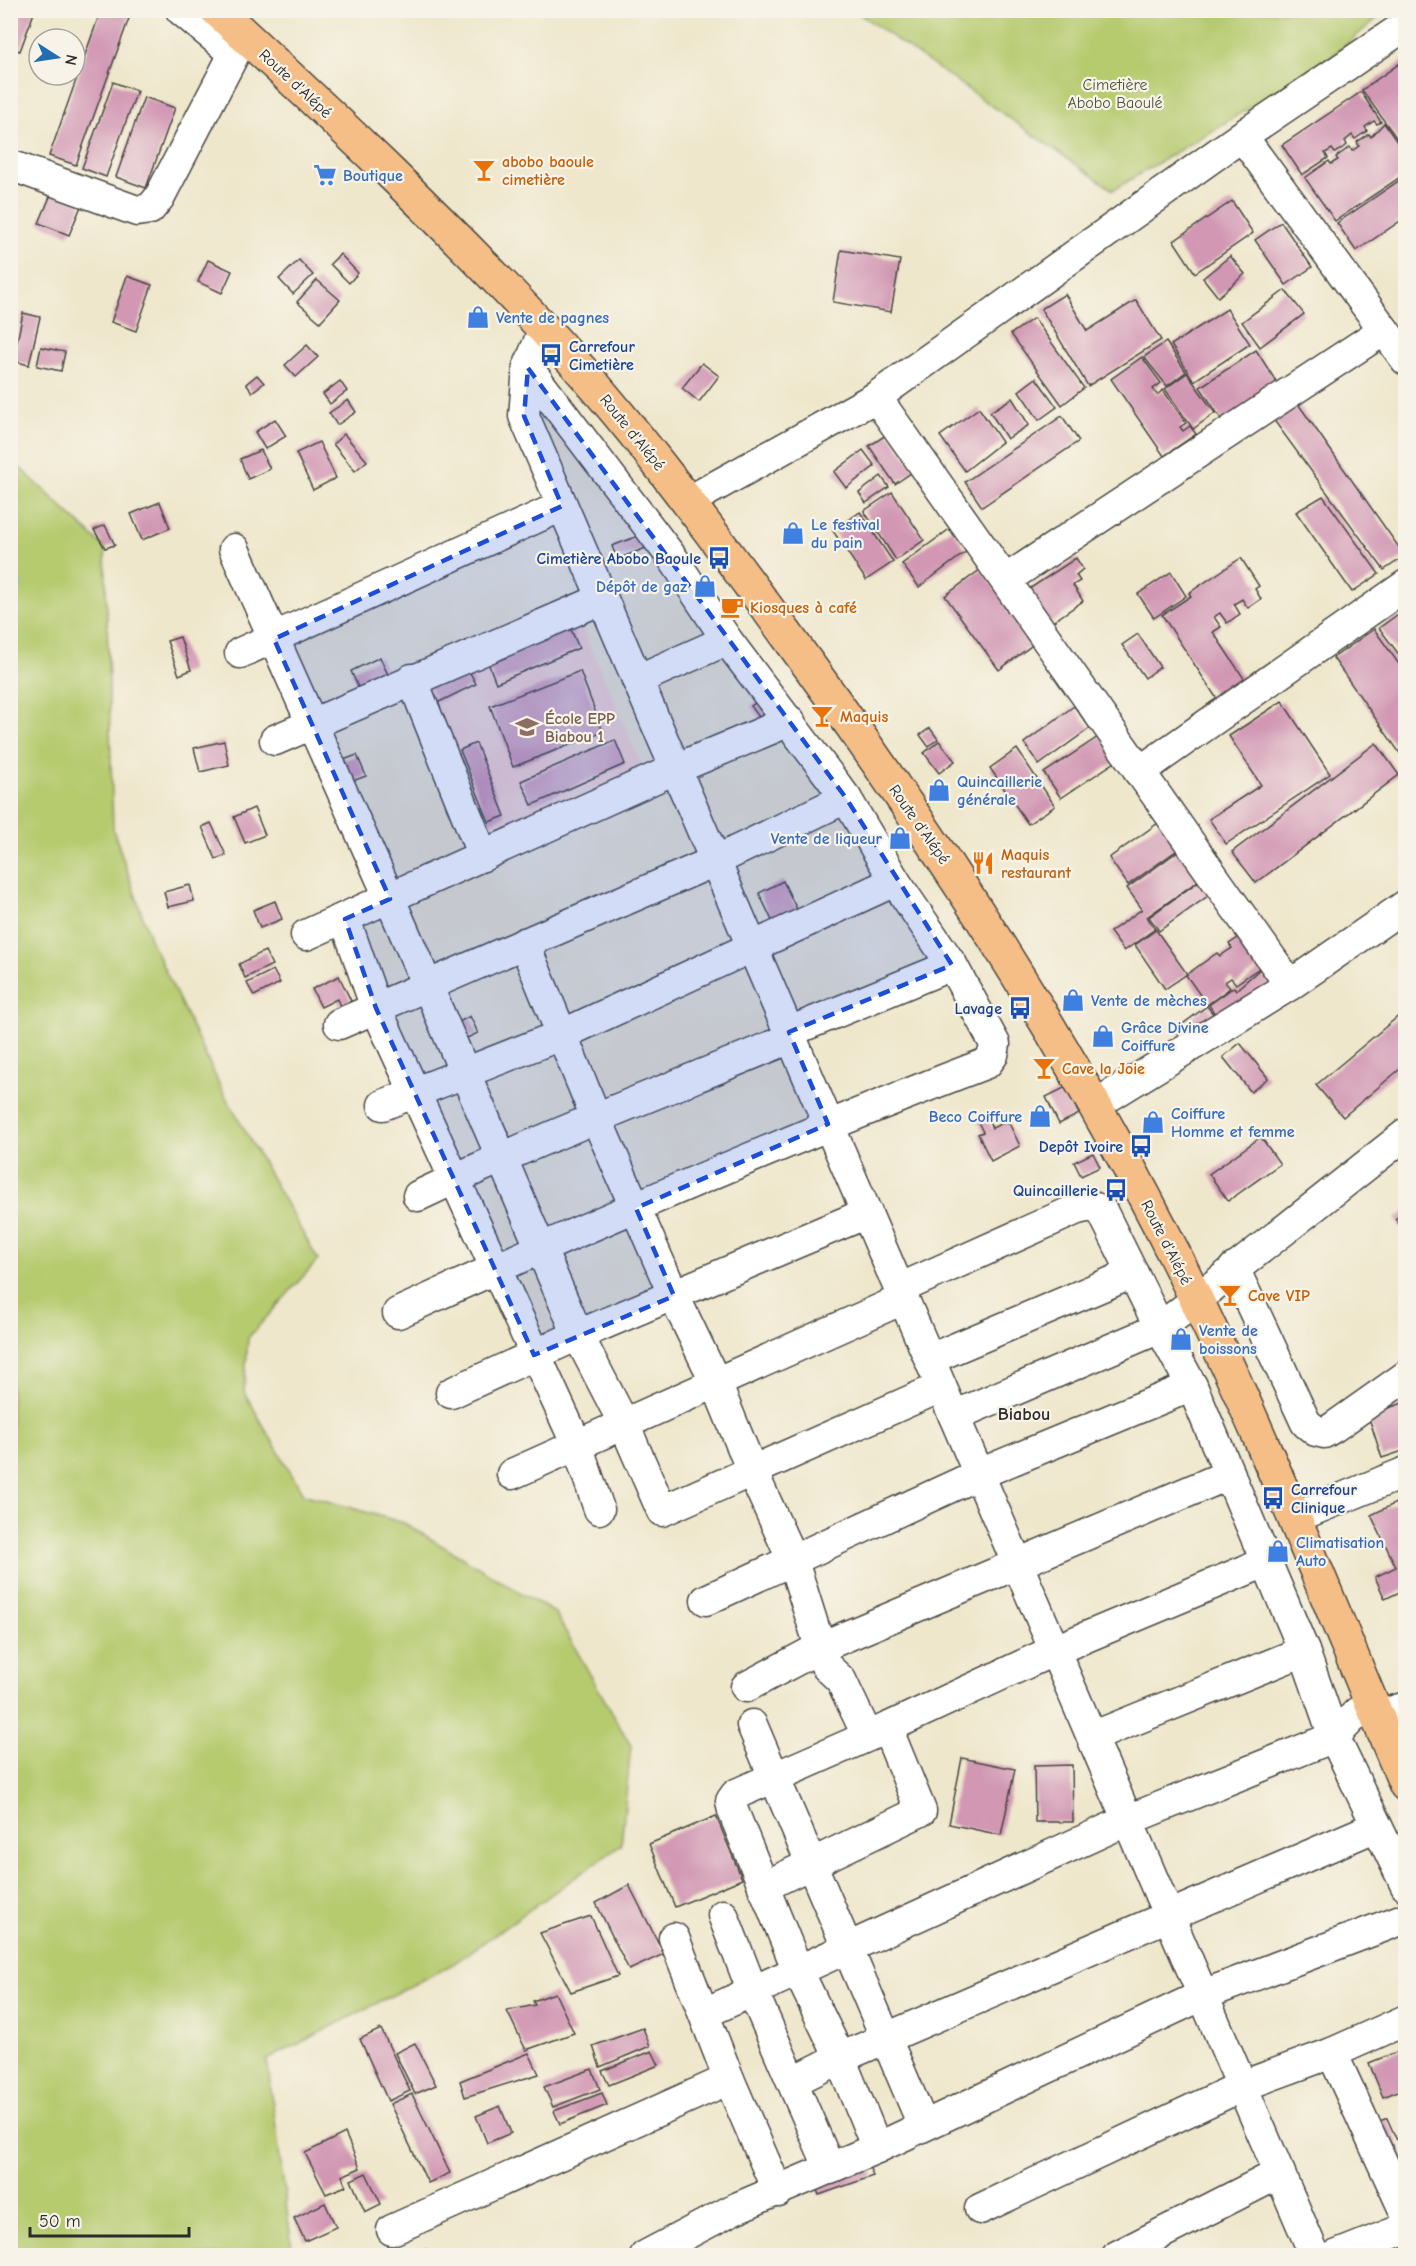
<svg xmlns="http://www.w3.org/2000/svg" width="1416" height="2266" font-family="'Comic Neue',sans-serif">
<rect width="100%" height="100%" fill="#f7f3e8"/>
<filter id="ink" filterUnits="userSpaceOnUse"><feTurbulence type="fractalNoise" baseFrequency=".0167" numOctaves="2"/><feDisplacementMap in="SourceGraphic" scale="12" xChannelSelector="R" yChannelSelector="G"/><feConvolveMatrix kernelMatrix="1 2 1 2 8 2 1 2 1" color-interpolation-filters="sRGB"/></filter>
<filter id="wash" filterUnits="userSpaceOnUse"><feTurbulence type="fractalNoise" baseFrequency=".008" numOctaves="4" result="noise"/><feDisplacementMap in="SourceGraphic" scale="24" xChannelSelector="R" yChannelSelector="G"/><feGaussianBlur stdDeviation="1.35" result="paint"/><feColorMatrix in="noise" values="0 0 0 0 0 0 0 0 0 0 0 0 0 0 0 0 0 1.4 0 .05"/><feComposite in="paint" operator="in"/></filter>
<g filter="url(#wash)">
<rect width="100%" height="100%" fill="#efe7cc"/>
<g fill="#f7d0cc">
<path d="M576,613L643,769L478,841L411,684Z"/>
<path d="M1405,2240V2255H1370Z"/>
</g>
<g fill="#b6ca6e" stroke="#707a4c" stroke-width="1.5">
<path d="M855,11H1386L1324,63L1113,190Z"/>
<path d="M11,459L105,548L113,829L151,941L223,1092L318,1260L248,1338L244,1392L303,1494L404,1523L555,1613L631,1746L621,1845L453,1964L267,2060L292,2248L297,2255H11Z"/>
</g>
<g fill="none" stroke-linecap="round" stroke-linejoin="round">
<path stroke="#70b1e4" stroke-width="7" d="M10,610L18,584"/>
</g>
<g id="blocks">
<g fill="#d197b3">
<path d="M10,10H35L20,51L10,48Z"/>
<path d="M101,10H132L76,165L49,156Z"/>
<path d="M1406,59V139L1400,143L1362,90Z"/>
<path d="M113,82L137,91L106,177L82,168Z"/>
<path d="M1361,92L1381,122L1377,124L1374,121L1365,127L1367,131L1355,139L1352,135L1345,141L1347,145L1335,153L1332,149L1325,153L1328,158L1302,175L1282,145Z"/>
<path d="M144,97L175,108L146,188L116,177Z"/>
<path d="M1384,123L1406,155V173L1335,221L1305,178L1329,161L1331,164L1338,160L1336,157L1350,147L1352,151L1359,146L1357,142L1369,134L1371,137Z"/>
<path d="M1406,176V217L1356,251L1337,223Z"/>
<path d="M52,192L82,204L69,235L39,223Z"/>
<path d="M1232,201L1253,233L1195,273L1174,241Z"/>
<path d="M1281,222L1312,267L1286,285L1255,240Z"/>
<path d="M841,250L900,260L891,312L833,302Z"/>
<path d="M340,254L358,273L349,283L330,264Z"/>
<path d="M1230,256L1245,274L1218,297L1203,278Z"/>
<path d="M208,260L232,271L222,293L198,282Z"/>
<path d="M299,260L313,275L293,294L279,279Z"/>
<path d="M127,276L152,285L136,331L111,322Z"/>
<path d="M317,280L340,300L320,322L297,302Z"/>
<path d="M1285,290L1304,314L1260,347L1242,322Z"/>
<path d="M1065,294L1087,331L1136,300L1161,340L1088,386L1041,309Z"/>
<path d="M1227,309L1250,344L1194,381L1171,345Z"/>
<path d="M23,313L40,317L29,365L13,361Z"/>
<path d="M1034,318L1084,388L1062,405L1011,334Z"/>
<path d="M1166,342L1186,372L1167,386L1144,357Z"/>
<path d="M307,345L318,357L296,377L285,365Z"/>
<path d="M41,347L65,352L61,371L37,366Z"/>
<path d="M1256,350L1281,389L1225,425L1200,387Z"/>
<path d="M1142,357L1161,383L1153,389L1157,395L1163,390L1186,423L1180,427L1183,431L1190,426L1196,434L1164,456L1111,379Z"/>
<path d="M702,363L719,376L699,402L682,388Z"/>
<path d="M1187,373L1215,413L1193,429L1165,389Z"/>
<path d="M257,375L264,383L252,392L246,384Z"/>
<path d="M1036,378L1057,407L1039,420L1019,391Z"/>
<path d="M340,381L347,391L330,404L323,394Z"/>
<path d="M1012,398L1029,425L1007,439L990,412Z"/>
<path d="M1294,398L1405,556L1384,570L1270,415Z"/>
<path d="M348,400L356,412L337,425L329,413Z"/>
<path d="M979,408L1002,442L965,471L940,436Z"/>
<path d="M1062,416L1079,441L982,507L965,482Z"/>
<path d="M275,419L286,436L265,449L255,432Z"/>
<path d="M889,433L915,470L895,484L869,446Z"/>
<path d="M344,434L367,461L355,471L333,444Z"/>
<path d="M319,442L336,478L313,490L296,453Z"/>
<path d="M261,450L270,469L248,479L240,459Z"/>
<path d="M863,450L875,466L846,488L834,472Z"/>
<path d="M881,476L889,487L866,503L859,493Z"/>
<path d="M892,492L924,540L896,560L864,511Z"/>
<path d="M1323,496L1379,574L1352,592L1296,512Z"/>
<path d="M160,502L170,528L142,540L131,514Z"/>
<path d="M860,512L893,562L866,580L833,531Z"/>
<path d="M105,525L115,545L105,548L94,530Z"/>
<path d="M951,528L967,551L919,587L902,564Z"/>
<path d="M641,535L646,548L617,559L612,546Z"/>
<path d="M1076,558L1083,569L1076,575L1080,581L1073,585L1083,601L1048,625L1026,591Z"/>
<path d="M1241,558L1259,586L1255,589L1261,599L1248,608L1242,599L1234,604L1240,614L1227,623L1220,613L1214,617L1221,627L1213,632L1245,680L1217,699L1162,615L1191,596L1189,593Z"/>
<path d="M981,569L1035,643L999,670L945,596Z"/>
<path d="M1171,572L1186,596L1154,618L1138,594Z"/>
<path d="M1397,615L1406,627V664L1379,628Z"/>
<path d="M569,625L579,648L496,683L487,660Z"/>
<path d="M1374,629L1406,674V762L1333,658Z"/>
<path d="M1138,634L1160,667L1145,678L1122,645Z"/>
<path d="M180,637L191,670L179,675L167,641Z"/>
<path d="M380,657L391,682L362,696L351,671Z"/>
<path d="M467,667L476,684L437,703L429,686Z"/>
<path d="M580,671L603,732L513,767L490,706Z"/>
<path d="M762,698L778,720L767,728L751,706Z"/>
<path d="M1282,701L1330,774L1226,844L1209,819L1261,785L1229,736Z"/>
<path d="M1074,706L1090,728L1039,765L1024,743Z"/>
<path d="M930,728L938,739L928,746L920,735Z"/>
<path d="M1101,735L1118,760L1061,798L1044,773Z"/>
<path d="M615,740L625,764L532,805L521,781Z"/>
<path d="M224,741L229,765L200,772L194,748Z"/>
<path d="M939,741L955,761L939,773L924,753Z"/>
<path d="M476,743L505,816L489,822L460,750Z"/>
<path d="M1376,743L1399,775L1256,883L1232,852Z"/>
<path d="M1017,749L1055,806L1028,824L990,768Z"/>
<path d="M357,755L366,776L344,784L336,763Z"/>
<path d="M254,808L265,835L245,843L234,817Z"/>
<path d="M1161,821L1180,848L1128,885L1109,858Z"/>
<path d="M211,823L226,855L216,859L202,827Z"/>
<path d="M1181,849L1202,878L1147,917L1155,929L1124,951L1110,932L1142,909L1127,888Z"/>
<path d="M1202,879L1212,893L1159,931L1149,917Z"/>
<path d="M783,881L801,918L777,931L759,893Z"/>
<path d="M190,885L194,901L168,907L164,892Z"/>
<path d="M275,901L282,919L260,928L253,910Z"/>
<path d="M1156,930L1187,974L1165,989L1135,945Z"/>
<path d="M1238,938L1259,968L1236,984L1231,978L1225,982L1230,988L1207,1005L1186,975L1217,953L1220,956L1232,948L1229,944Z"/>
<path d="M265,951L272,965L245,978L239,964Z"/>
<path d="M1260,969L1270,984L1219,1020L1209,1005L1234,987L1236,990Z"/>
<path d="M273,970L280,983L254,996L247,983Z"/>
<path d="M339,976L351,1001L340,1006L337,999L321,1007L312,989Z"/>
<path d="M1207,1006L1218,1020L1186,1043L1176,1029Z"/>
<path d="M1401,1014L1406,1019V1064L1343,1117L1316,1085Z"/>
<path d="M470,1016L478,1033L465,1039L457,1023Z"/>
<path d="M1240,1043L1268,1078L1251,1092L1223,1057Z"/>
<path d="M1066,1087L1079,1114L1059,1124L1046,1097Z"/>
<path d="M987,1117L992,1128L1008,1121L1020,1146L991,1161L978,1134L983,1132L978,1122Z"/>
<path d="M1261,1137L1280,1164L1228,1201L1209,1174Z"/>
<path d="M1093,1153L1100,1167L1081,1176L1074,1162Z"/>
<path d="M1406,1211V1234L1395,1219Z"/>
<path d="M1406,1402V1450L1382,1458L1368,1415Z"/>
<path d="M1398,1502L1406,1518V1589L1385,1599L1375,1577L1396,1567L1371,1515Z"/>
<path d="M962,1758L1015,1769L1001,1835L949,1824Z"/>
<path d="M1072,1765L1073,1822H1035L1034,1766Z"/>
<path d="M716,1816L742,1879L675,1907L649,1844Z"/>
<path d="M629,1885L664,1954L629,1970L596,1903Z"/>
<path d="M591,1916L618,1976L571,1992L540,1933Z"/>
<path d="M555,1993L574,2033L526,2050L507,2011L535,2005L533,2001Z"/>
<path d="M643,2028L650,2046L600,2067L593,2046Z"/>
<path d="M381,2029L410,2091L388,2101L360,2039Z"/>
<path d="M415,2043L436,2085L415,2094L395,2053Z"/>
<path d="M1406,2048V2088L1383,2097L1369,2063Z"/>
<path d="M652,2051L659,2065L609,2085L602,2071Z"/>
<path d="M529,2053L539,2074L465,2097L460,2081Z"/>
<path d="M592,2069L600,2089L553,2107L544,2087Z"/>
<path d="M602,2093L607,2105L560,2124L554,2111Z"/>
<path d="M412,2094L450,2173L428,2183L390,2104Z"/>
<path d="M500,2106L511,2133L487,2143L476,2116Z"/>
<path d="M1387,2118L1406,2161V2168L1394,2173L1373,2124Z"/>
<path d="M345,2133L360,2168L342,2176L346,2186L326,2194L305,2153Z"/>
<path d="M864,2154L873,2176L819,2195L810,2173Z"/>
<path d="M366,2173L381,2204L365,2212L351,2180Z"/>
<path d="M325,2203L336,2227L305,2241L294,2218Z"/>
<path d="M426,2249L431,2256H415Z"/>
</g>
</g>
</g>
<g filter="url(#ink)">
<use href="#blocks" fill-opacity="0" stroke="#484743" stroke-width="1.5"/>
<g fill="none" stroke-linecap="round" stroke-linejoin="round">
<g stroke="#484743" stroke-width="33">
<g id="minor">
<path d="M181,10L233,53"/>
<path d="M1242,136L1406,360"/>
<path d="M10,165L137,211L150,209L159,198L244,35"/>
<path d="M544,329L528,368L524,416L1315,2256"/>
<path d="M876,397L1290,985"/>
<path d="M689,501L876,397L1242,136L1406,25"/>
<path d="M234,549L390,899L578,1335L624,1424L662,1511L941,1387"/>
<path d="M1005,580L1384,330"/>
<path d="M240,653L562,506"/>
<path d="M412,679L483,856"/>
<path d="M637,680L727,640"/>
<path d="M275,740L602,599"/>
<path d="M1139,772L1406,585"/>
<path d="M345,919L376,1008L577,1445L599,1509"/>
<path d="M306,935L675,769L790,721"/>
<path d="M524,943L597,1120L674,1296L716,1383L752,1471L793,1561L826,1666L841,1680L867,1735"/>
<path d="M339,1024L715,861L846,798"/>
<path d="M789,1032L952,965"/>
<path d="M383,1105L561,1035L895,881"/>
<path d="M1095,1105L1290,985L1406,905"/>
<path d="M418,1196C540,1138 667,1090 791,1038"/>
<path d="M1234,1268L1306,1423L1316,1431L1324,1433L1334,1427L1406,1376"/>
<path d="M899,1289L1077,1209L1091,1206L1102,1211L1160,1328L1192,1386L1304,1651L1334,1737L1406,1886"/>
<path d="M398,1313C592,1224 788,1139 987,1063L993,1055L995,1044L952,965L895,881L846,798L727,640L674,560L528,368"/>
<path d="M930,1359L1133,1273"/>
<path d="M451,1393L578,1335L867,1213"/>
<path d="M954,1416L1160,1328L1406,1134"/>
<path d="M512,1474L903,1299"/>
<path d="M1294,1518L1406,1472"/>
<path d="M706,1600L979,1474L1192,1386"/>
<path d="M746,1687L821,1647L1230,1474"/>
<path d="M1377,1716L1406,1707"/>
<path d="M752,1725L923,2125"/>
<path d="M1092,1737L1304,1651"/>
<path d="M763,1887L921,1811L887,1728"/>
<path d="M723,1915L753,1992L830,2169"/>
<path d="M674,1938L729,2079L778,2192"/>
<path d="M705,2013L1128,1820L1334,1737L1358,1712L1372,1705"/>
<path d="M1332,2053L1406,2214"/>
<path d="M794,2081L840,2058L1377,1826"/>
<path d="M877,2148L840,2058L798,1971L733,1811L731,1801L736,1794L887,1728L1055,1650L1268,1561"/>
<path d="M980,2209L1242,2086L1332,2053L1406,2020"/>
<path d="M392,2230L729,2079"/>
<path d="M645,2256L734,2209L877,2148L1203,1995L1406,1918"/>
<path d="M1117,2256L1280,2173"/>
<path d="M1335,2256L1406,2228"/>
</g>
</g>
<g stroke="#484743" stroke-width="36">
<path id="major" d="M217,10C329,113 440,217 543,328C632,423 709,529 786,634C931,832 1066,1038 1176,1258C1262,1430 1331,1609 1406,1785"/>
</g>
<use href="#minor" stroke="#fff" stroke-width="30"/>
<use href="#major" stroke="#f6be87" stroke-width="33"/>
</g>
</g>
<path fill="#1d4ed8" fill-opacity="0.2" stroke="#1d4ed8" stroke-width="4.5" stroke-dasharray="12 8" stroke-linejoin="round" d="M528,368L846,798L952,965L789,1032L828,1124L636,1208L674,1296L534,1355L376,1008L345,919L390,899L274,639L562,506L524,416Z"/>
<defs>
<g id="bar-bare" transform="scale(1.8)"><path d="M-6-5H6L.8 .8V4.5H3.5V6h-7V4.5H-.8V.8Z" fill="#e8710a" stroke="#f7f3e8" stroke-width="2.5" paint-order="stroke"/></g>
<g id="supermarket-bare" transform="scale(1.8)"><path d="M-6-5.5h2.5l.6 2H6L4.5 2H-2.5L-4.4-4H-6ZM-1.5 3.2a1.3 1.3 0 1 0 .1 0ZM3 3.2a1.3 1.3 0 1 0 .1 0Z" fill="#3f7fe0" stroke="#f7f3e8" stroke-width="2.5" paint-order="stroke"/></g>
<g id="shop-bare" transform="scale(1.8)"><path d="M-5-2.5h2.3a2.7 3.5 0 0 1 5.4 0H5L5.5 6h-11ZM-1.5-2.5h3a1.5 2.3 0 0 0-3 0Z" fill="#3f7fe0" stroke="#f7f3e8" stroke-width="2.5" paint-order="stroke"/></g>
<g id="bus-bare" transform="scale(1.8)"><path d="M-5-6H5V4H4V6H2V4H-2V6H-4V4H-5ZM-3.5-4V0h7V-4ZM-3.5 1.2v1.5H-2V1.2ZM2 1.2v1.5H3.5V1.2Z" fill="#1a4fb4" stroke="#f7f3e8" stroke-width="2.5" paint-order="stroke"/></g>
<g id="cafe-bare" transform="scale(1.8)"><path d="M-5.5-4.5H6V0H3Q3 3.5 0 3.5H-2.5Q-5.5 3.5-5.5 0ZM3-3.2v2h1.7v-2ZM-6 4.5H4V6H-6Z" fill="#e8710a" stroke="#f7f3e8" stroke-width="2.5" paint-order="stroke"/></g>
<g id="school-bare" transform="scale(1.8)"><path d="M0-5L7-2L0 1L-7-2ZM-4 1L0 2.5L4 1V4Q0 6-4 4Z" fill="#8d6e63" stroke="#f7f3e8" stroke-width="2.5" paint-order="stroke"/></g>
<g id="restaurant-bare" transform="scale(1.8)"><path d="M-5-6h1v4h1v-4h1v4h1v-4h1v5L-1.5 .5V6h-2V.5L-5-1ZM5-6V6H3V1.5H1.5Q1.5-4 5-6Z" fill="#e8710a" stroke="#f7f3e8" stroke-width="2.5" paint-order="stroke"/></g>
</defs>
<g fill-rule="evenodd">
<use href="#bar-bare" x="484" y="170"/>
<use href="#supermarket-bare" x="325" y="175"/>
<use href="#shop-bare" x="478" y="317"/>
<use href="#bus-bare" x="551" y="355"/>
<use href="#shop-bare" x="793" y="533"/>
<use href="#bus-bare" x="719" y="558"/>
<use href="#shop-bare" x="705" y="586"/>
<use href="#cafe-bare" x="732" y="607"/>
<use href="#bar-bare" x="822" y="716"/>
<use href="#school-bare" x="527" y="727"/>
<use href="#shop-bare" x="939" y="790"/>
<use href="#shop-bare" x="900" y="838"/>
<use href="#restaurant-bare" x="983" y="863"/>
<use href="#shop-bare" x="1073" y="1000"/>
<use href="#bus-bare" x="1020" y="1008"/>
<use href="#shop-bare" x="1103" y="1036"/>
<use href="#bar-bare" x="1044" y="1068"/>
<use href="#shop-bare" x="1040" y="1116"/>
<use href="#shop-bare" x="1153" y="1122"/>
<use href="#bus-bare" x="1141" y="1146"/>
<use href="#bus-bare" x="1116" y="1190"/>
<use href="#bar-bare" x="1230" y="1295"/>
<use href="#shop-bare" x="1181" y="1339"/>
<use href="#bus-bare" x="1273" y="1498"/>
<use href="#shop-bare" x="1278" y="1551"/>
</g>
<g text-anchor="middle" stroke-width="4.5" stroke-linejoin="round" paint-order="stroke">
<g font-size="16" fill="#2b2b2b" stroke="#f7f3e8">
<text transform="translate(296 83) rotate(43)" y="6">Route d'Alépé</text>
<text transform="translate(633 432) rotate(51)" y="6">Route d'Alépé</text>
<text transform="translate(920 824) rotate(55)" y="6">Route d'Alépé</text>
<text transform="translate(1167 1242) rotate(63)" y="6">Route d'Alépé</text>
</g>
<g font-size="16" fill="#4e533c" stroke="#f7f3e8">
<text x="1115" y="90">Cimetière<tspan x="1115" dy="18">Abobo Baoulé</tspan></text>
</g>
<g font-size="16" font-weight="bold" fill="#c56008" stroke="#f7f3e8" text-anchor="start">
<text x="502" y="167">abobo baoule<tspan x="502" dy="18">cimetière</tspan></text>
<text x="750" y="613">Kiosques à café</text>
<text x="840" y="722">Maquis</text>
<text x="1001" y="860">Maquis<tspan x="1001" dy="18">restaurant</tspan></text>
<text x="1062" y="1074">Cave la Joie</text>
<text x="1248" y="1301">Cave VIP</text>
</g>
<g font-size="16" font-weight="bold" fill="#366cbe" stroke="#f7f3e8" text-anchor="start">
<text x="343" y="181">Boutique</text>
<text x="496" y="323">Vente de pagnes</text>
<text x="811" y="530">Le festival<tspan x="811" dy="18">du pain</tspan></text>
<text x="687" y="592" text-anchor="end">Dépôt de gaz</text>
<text x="957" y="787">Quincaillerie<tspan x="957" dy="18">générale</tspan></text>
<text x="882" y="844" text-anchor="end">Vente de liqueur</text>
<text x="1091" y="1006">Vente de mèches</text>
<text x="1121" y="1033">Grâce Divine<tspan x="1121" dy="18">Coiffure</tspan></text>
<text x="1171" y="1119">Coiffure<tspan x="1171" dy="18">Homme et femme</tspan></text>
<text x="1022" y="1122" text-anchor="end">Beco Coiffure</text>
<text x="1199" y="1336">Vente de<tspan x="1199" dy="18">boissons</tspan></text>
<text x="1296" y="1548">Climatisation<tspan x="1296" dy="18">Auto</tspan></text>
</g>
<g font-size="16" font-weight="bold" fill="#164399" stroke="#f7f3e8" text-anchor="end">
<text x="569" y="352" text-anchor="start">Carrefour<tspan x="569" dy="18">Cimetière</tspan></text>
<text x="701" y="564">Cimetière Abobo Baoule</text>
<text x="1002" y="1014">Lavage</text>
<text x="1123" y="1152">Depôt Ivoire</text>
<text x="1098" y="1196">Quincaillerie</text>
<text x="1291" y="1495" text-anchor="start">Carrefour<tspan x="1291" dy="18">Clinique</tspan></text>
</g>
<g font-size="16" font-weight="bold" fill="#785e54" stroke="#f7f3e8" text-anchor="start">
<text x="545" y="724">École EPP<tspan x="545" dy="18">Biabou 1</tspan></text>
</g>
<g font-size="18" font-weight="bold" fill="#2b2b2b" stroke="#f7f3e8">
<text x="1024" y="1420">Biabou</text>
</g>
</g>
<rect width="1416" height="2266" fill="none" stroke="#f7f3e8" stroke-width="36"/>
<g transform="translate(57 57) rotate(102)"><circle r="28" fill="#f7f3e8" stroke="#a5a39c" stroke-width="1.5"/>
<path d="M0-4.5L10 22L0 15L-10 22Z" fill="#1f6fb2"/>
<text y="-9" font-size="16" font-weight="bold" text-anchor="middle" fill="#2b2b2b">N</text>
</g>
<path d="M30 2227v9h159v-9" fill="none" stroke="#2b2b2b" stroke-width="3"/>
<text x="39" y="2227" font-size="18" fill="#2b2b2b" stroke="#f7f3e8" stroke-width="4.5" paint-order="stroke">50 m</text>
</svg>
